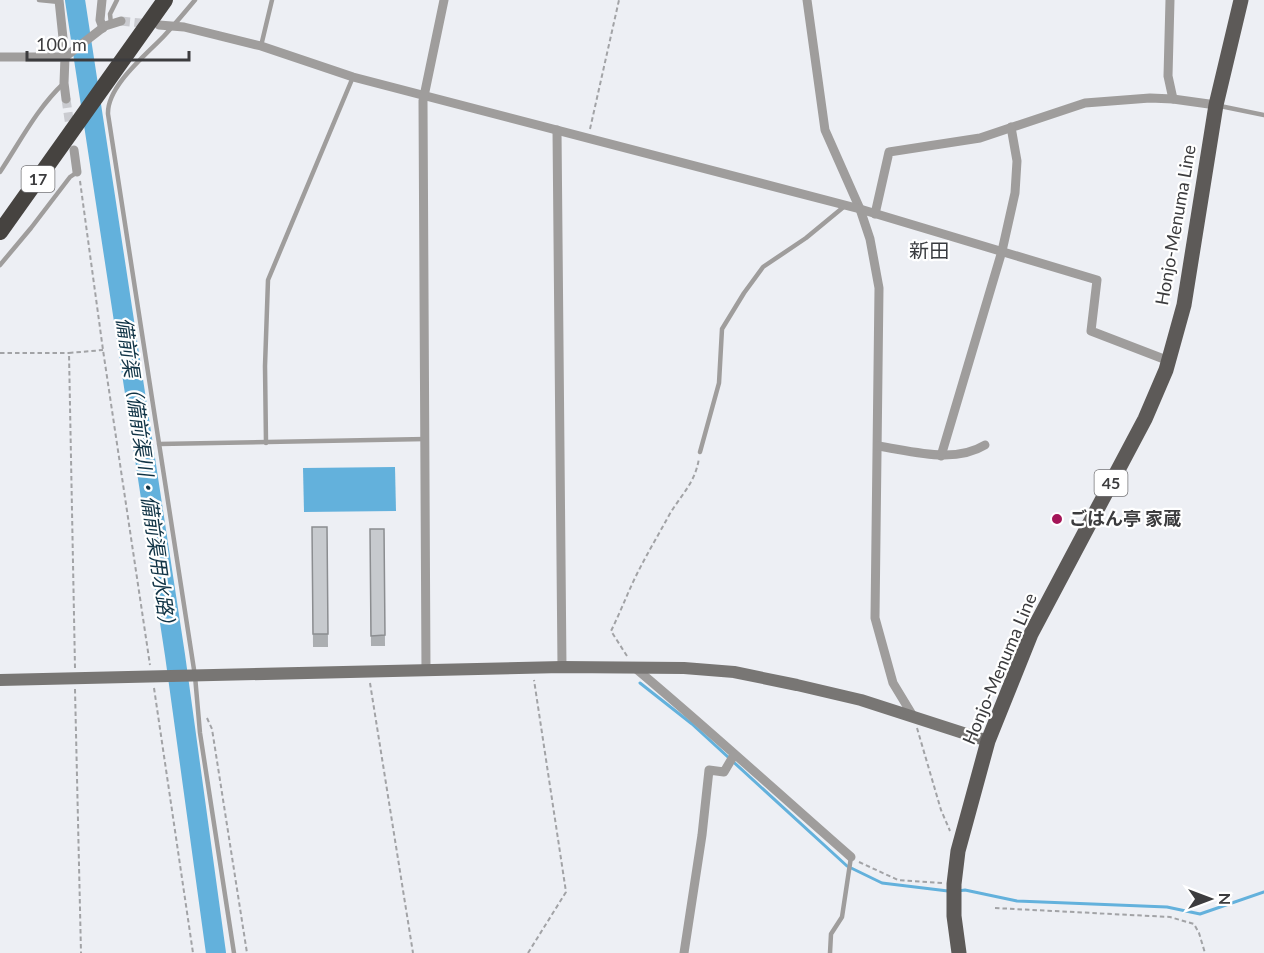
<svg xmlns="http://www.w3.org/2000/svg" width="1264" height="953" font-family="Lato,'Noto Sans JP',sans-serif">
<rect width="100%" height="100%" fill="#edeff4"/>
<path fill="#63b1dc" d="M395,467L396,511L304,512L303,468Z"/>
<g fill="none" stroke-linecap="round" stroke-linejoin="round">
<g stroke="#63b1dc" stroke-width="3">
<path d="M640,683L692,724L847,866L882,883L948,891"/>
<path d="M958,891L965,890L1017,901L1167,907L1200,914L1264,892"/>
</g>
<path stroke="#63b1dc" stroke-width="20" d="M75,0L175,655L216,953"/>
<g stroke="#cacbd0" stroke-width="9" stroke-dasharray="9 4.5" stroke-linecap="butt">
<path d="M121,21L150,24"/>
<path d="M66,99L71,133"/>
</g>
<g stroke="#a2a3a6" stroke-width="2" stroke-dasharray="4.5 3" stroke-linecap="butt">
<path d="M590,129L619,0"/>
<path d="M80,181L103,350L150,665"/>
<path d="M0,353H69"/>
<path d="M627,656L611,631C619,615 626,597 634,580C644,559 656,539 667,519C679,496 695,485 699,458"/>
<path d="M75,668L69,353L103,350"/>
<path d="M370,683L413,953"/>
<path d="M154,688L193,953"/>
<path d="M75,689L81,953"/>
<path d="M207,718L212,729L247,953"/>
<path d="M917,728L941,810L950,831"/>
<path d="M859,862L898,880L942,883"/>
<path d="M995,908L1170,917L1194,924L1199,933L1205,953"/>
<path d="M528,953L566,892L534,680"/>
</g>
<g stroke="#9f9d9c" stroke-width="4.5">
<path d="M39,0L59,2"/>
<path d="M195,0C185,12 175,24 164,36C146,55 107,86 108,114L195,676L200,733L234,953"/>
<path d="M111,24L110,14L117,0"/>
<path d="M261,46L272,0"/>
<path d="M1220,106L1264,115"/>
<path d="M0,172C20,142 37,108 64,83"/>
<path d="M0,265L31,228L70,177L76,173"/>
<path d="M266,443L265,366L268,280L353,77"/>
<path d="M159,444L426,439"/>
<path d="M700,452L719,383L722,329L744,293L763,267L806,238L846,205"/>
<path d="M830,953L831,934L842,917L851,857"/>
</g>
<g stroke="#9f9d9c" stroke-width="9">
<path d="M59,0L65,57L64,83L66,99"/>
<path d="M102,0L100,20L103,28"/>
<path d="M807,0L825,130L860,209L870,239L879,288L875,618L893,683L913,716"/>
<path d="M1170,0L1168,76L1173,99"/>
<path d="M159,25L184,27L261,46L353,77L860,209L1097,280L1091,331L1169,361"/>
<path d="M0,57H65L105,26L121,21"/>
<path d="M557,130L562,667"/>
<path d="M74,150L77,172"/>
<path d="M875,214L889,152L980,138L1085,103L1150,98L1173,99L1216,105"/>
<path d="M878,446C912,451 954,464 985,445"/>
<path d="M941,456L1002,251L1015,193L1017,161L1011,127"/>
<path d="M634,667C708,729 779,794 851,857"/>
<path d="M426,670L423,101L444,0"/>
<path d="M684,953L702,835L709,770L724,772L734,755"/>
</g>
<path stroke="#787674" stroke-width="12" d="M0,680L562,667L684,668L734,672L797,685L861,700L988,741"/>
<path stroke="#5d5a58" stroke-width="15" d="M959,953L954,916V884L958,851L988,741L1031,634L1145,419L1166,370L1184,305L1216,105L1241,0"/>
<path stroke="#464340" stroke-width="16" d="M0,232L165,0"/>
</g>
<g fill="#abaeb1">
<path d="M312,527H327L328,647H313Z"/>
<path d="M370,529H384L385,646H371Z"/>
</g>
<g fill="#c7cace" stroke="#8b8d90" stroke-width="1.5">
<path d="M312,527H327L328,634H313Z"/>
<path d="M370,529H384L385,635L371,636Z"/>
</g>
<circle fill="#a41558" stroke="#fff" stroke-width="2" cx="1057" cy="519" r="6"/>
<g text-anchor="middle" stroke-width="4.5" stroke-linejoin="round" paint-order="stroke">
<g fill="#fff" stroke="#767678" stroke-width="1.5">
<rect x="21.5" y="166" width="33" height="26" rx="4.5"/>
<rect x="1094.5" y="470" width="33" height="26" rx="4.5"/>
</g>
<g font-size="16" font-weight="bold" fill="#3c3c3e">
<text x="38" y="185">17</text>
<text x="1111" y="489">45</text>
</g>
<g font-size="18" fill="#3c3c3e" stroke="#fff">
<text transform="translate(1176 225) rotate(-80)" y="6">Honjo-Menuma Line</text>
<text transform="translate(1000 669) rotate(-67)" y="6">Honjo-Menuma Line</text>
</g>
<g font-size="18" font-weight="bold" fill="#3c3c3e" stroke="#fff" text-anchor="start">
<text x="1069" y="525">ごはん亭 家蔵</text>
</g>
<g font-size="20" fill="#3a3c40" stroke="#fff">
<text x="929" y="258">新田</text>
</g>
<g font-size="20" font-style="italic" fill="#103345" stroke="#fff">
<text transform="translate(146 476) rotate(82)" y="7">備前渠（備前渠川・備前渠用水路）</text>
</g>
</g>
<g transform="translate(1210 899) rotate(90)" stroke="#ffffff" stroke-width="4.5" paint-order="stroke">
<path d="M0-4.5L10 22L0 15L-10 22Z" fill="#3c3c3e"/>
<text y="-9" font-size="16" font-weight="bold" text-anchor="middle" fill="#3c3c3e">N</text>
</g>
<path d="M27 51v9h162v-9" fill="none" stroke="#3c3c3e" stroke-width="3"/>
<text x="36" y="51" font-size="18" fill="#3c3c3e" stroke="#ffffff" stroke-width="4.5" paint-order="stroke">100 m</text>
</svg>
